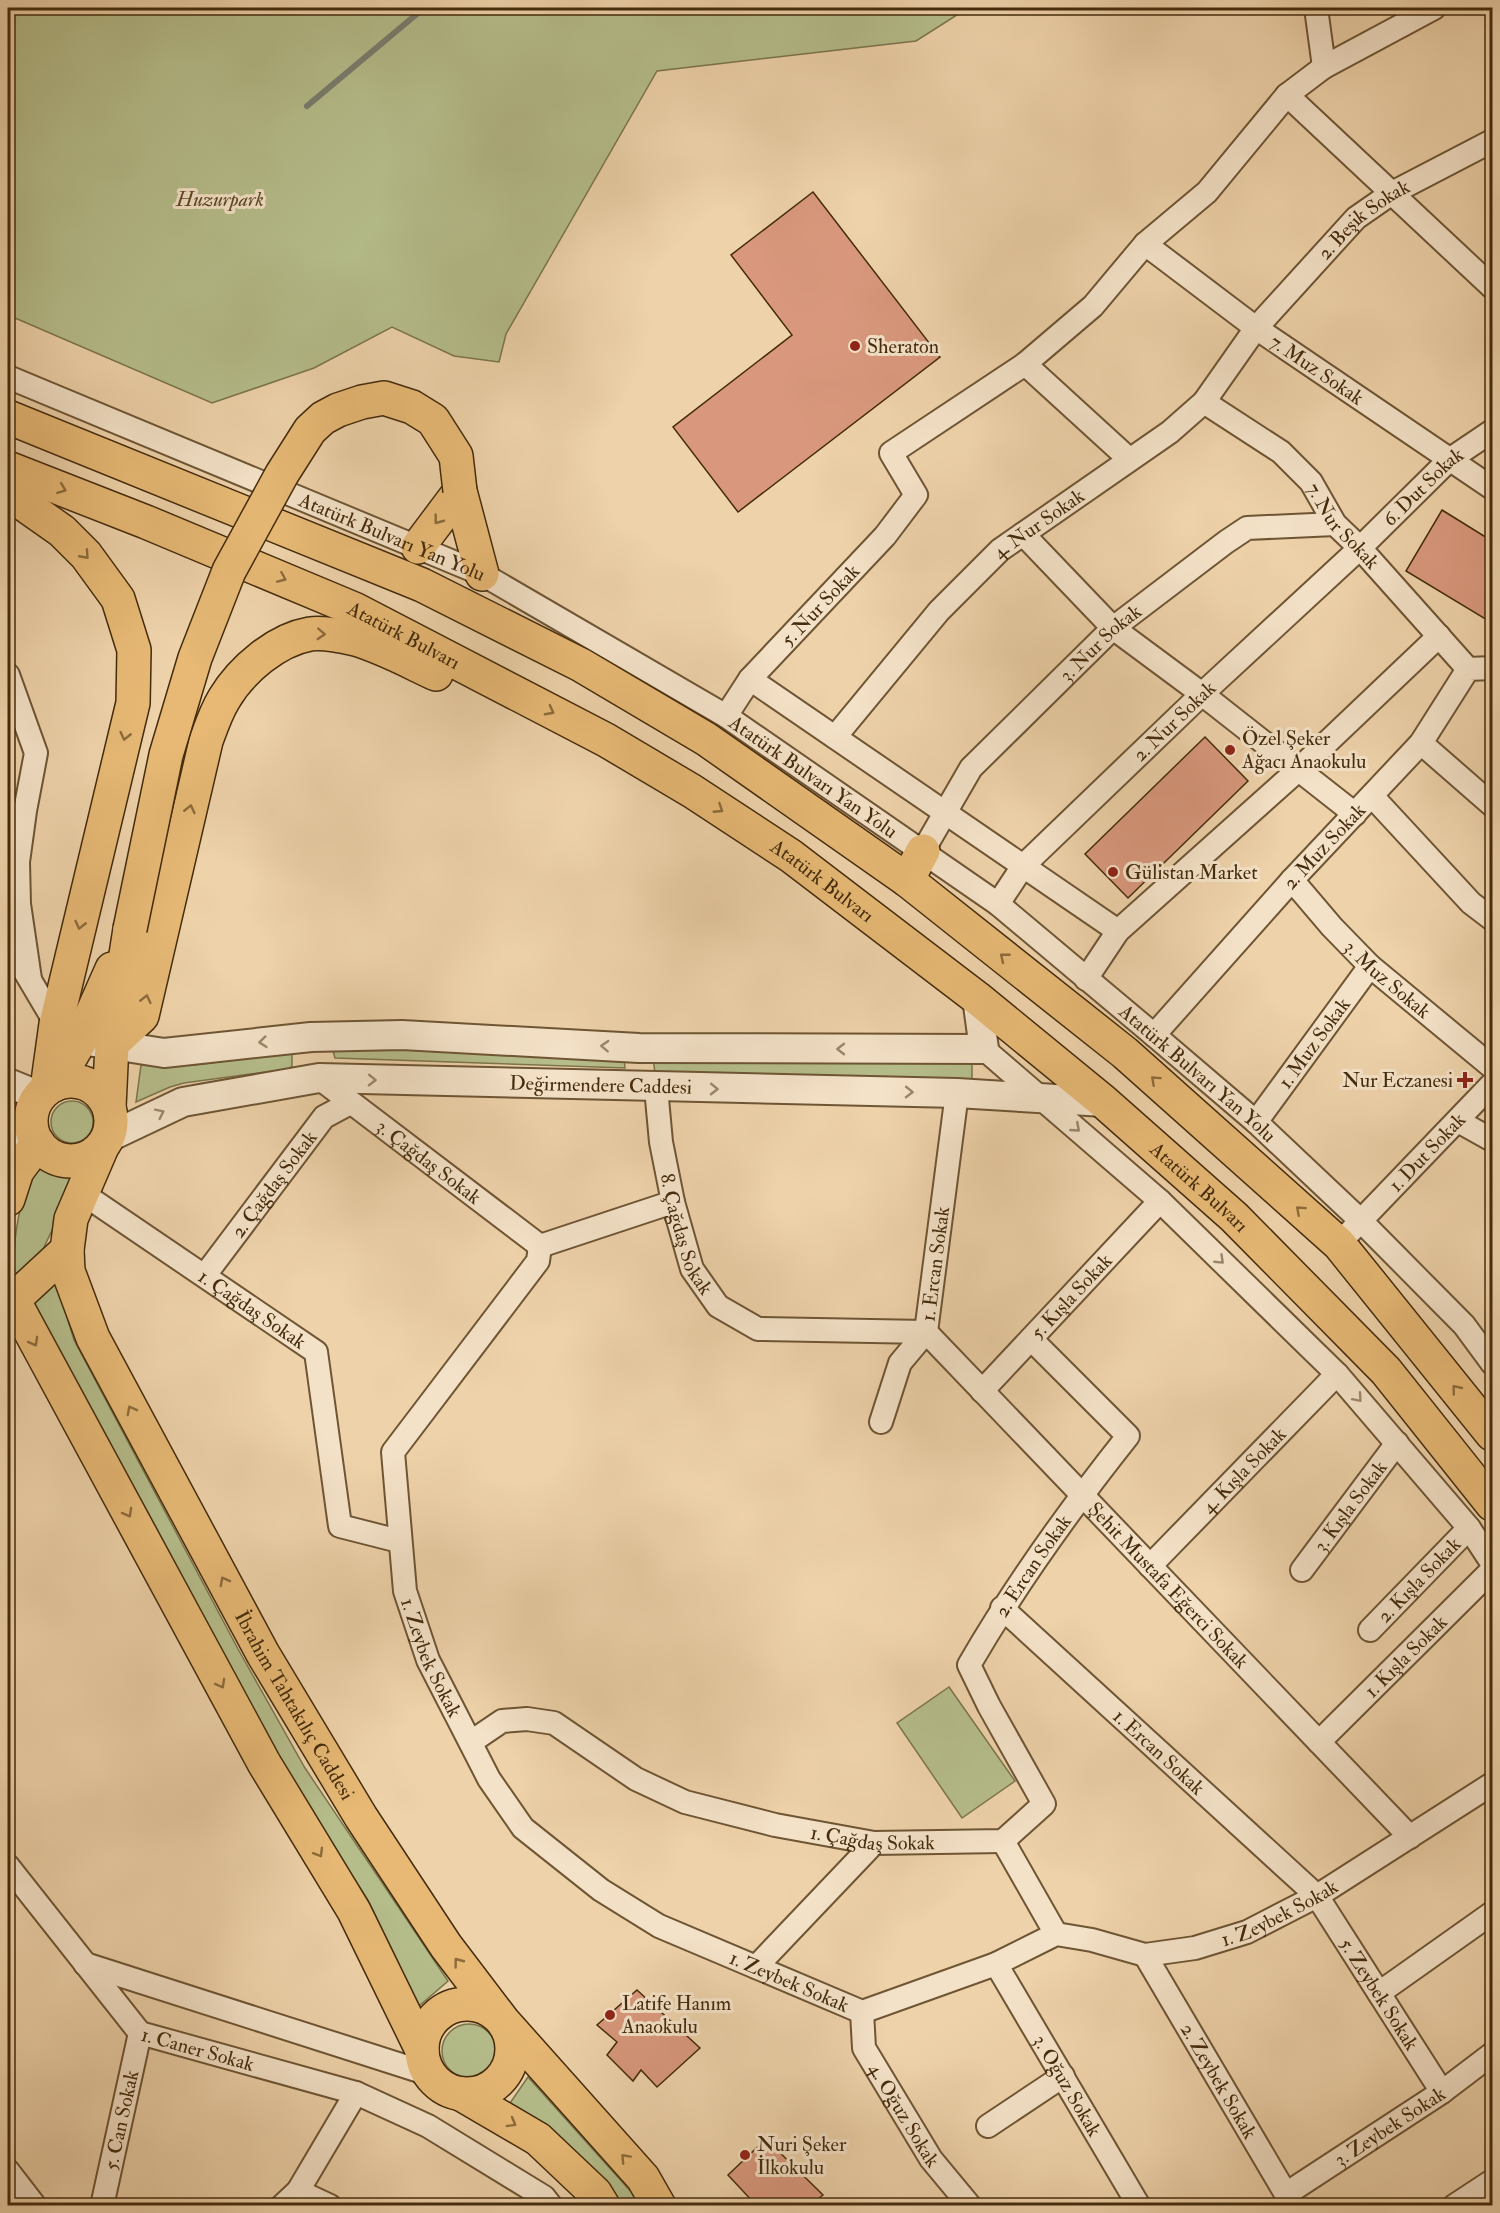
<svg xmlns="http://www.w3.org/2000/svg" width="1500" height="2213" font-family="'IM FELL Double Pica',serif">
<rect width="100%" height="100%" fill="#eed2aa"/>
<filter id="stains"><feTurbulence type="fractalNoise" baseFrequency=".00333" numOctaves="4"/><feColorMatrix values="0 0 0 0 .2 0 0 0 0 .09 0 0 0 0 .02 0 0 0 .5 -.17"/></filter>
<radialGradient id="worn" r=".72"><stop offset=".6" stop-color="#630" stop-opacity="0"/><stop offset="1" stop-color="#630" stop-opacity=".3"/></radialGradient>
<g fill="#b5bd8b" stroke="#7c744c" stroke-width="1.5">
<path d="M8,8H968L916,41L657,71L506,334L499,362L454,356L392,327L314,368L212,403L8,315Z"/>
<path d="M332,1047L624,1057L625,1068L335,1058Z"/>
<path d="M288,1051L292,1053V1066L288,1069L184,1083L170,1087L136,1102L141,1065C190,1070 239,1058 288,1051Z"/>
<path d="M653,1058L777,1063L961,1062L972,1064V1079L966,1083L655,1073Z"/>
<circle cx="72" cy="1122" r="21"/>
<path d="M33,1166L76,1173L55,1224L35,1266L20,1276L13,1270C14,1234 20,1199 33,1166Z"/>
<path d="M54,1275L74,1340L238,1649L305,1768L448,1981L419,2006L368,1900L279,1762L29,1303Z"/>
<path d="M949,1687L1015,1781L962,1818L897,1723Z"/>
<circle cx="469" cy="2051" r="27"/>
<path d="M528,2077L633,2194L640,2205H619L551,2131L510,2103Z"/>
</g>
<g fill="none" stroke-linecap="round" stroke-linejoin="round">
<path stroke="#797e70" stroke-width="6" d="M307,106L424,8"/>
</g>
<g fill="#d9987d" stroke="#442b0c" stroke-width="1.5">
<path d="M813,192L940,357L738,512L673,427L792,335L731,255Z"/>
<path d="M1442,510L1492,541V623L1406,571Z"/>
<path d="M1205,737L1248,781L1128,898L1085,854Z"/>
<path d="M637,1990L700,2048L657,2087L641,2070L633,2081L607,2055L617,2042L597,2025Z"/>
<path d="M766,2139L823,2195L810,2205H756L728,2175Z"/>
</g>
<g fill="none" stroke-linecap="round" stroke-linejoin="round">
<g stroke="#6e5534" stroke-width="26">
<g id="minor">
<path d="M1316,8L1324,67"/>
<path d="M1287,95L1492,287"/>
<path id="s1" d="M1145,244L1256,328L1492,488"/>
<path d="M1025,364L1129,459"/>
<path id="s2" d="M8,377L482,574L726,716L998,904L1154,1035L1256,1122L1360,1220L1464,1325L1492,1363"/>
<path id="s3" d="M1204,402L1281,452L1311,482L1335,524L1360,548L1468,669"/>
<path d="M1023,534L1113,628L1202,694L1355,814"/>
<path d="M8,675L36,753L25,811L18,862L19,904L30,979"/>
<path d="M750,679L1118,931"/>
<path id="s4" d="M726,716L750,679L885,536L916,495L891,453L1025,364L1093,306L1145,244L1207,192L1287,95L1324,67L1434,8"/>
<path id="s5" d="M835,737L939,611L1000,550L1170,432L1204,402L1256,328L1356,218L1392,193L1492,141"/>
<path d="M1421,743L1492,805"/>
<path d="M1372,796L1471,903L1492,919"/>
<path id="s6" d="M923,851L971,768L1113,628L1226,542L1247,528L1335,524"/>
<path id="s7" d="M1292,880L1332,927L1370,966L1492,1067"/>
<path id="s8" d="M998,904L1023,866L1202,694L1360,548L1449,460L1492,431"/>
<path d="M8,943L56,1024"/>
<path d="M1086,979L1118,931L1298,770L1439,636"/>
<path id="s9" d="M1154,1035L1292,880L1421,743L1468,669L1492,668"/>
<path d="M984,1049L1160,1201L1337,1374L1469,1528L1492,1563"/>
<path id="s10" d="M319,1078L540,1246"/>
<path id="s11" d="M656,1088L661,1142L673,1202L692,1269L718,1306L758,1329L926,1332L1410,1837"/>
<path d="M1458,1121L1492,1140"/>
<path id="s12" d="M1256,1122L1370,966"/>
<path id="s13" d="M82,1193L316,1352L340,1526L399,1541"/>
<path id="s14" d="M1350,1232L1492,1084"/>
<path id="s15" d="M540,1246L538,1261L393,1452L405,1591L428,1660L489,1779L523,1828L601,1890L659,1926L862,2012L996,1964L1056,1934L1092,1940L1145,1955L1195,1948L1247,1932L1317,1896L1492,1784"/>
<path d="M540,1246L673,1202"/>
<path id="s16" d="M205,1275L324,1117L350,1103"/>
<path id="s17" d="M982,1391L1160,1201"/>
<path id="s18" d="M881,1422L900,1363L926,1332L957,1093"/>
<path id="s19" d="M1150,1566L1337,1374"/>
<path id="s20" d="M1302,1570L1397,1443"/>
<path id="s21" d="M1002,1608L1317,1896L1442,2092"/>
<path id="s22" d="M1370,1630L1469,1528"/>
<path id="s23" d="M471,1742L502,1721L527,1719L554,1723L636,1779L685,1802L775,1825L874,1843L1003,1841L1044,1804L989,1706L969,1665C1016,1584 1070,1509 1128,1436L1031,1339"/>
<path id="s24" d="M1319,1742L1492,1570"/>
<path d="M1003,1841L1056,1934"/>
<path id="s25" d="M8,1866L140,2033L356,2093L428,2126L544,2197L551,2206"/>
<path id="s26" d="M1145,1955L1293,2206"/>
<path d="M85,1964L429,2074"/>
<path id="s27" d="M996,1964L1139,2206"/>
<path d="M756,1967L874,1843"/>
<path d="M1379,1993L1492,1913"/>
<path id="s28" d="M862,2012L864,2048L931,2159L970,2206"/>
<path d="M988,2126L1063,2076"/>
<path d="M8,2171L35,2206"/>
<path d="M298,2191L330,2206"/>
<path id="s29" d="M1286,2194L1442,2092L1492,2054"/>
<path id="s30" d="M102,2206L140,2033"/>
<path d="M282,2206L298,2191L356,2093"/>
<path d="M1454,2206L1492,2181"/>
</g>
</g>
<g stroke="#6e5534" stroke-width="32">
<g id="tertiary">
<path d="M94,1042L164,1053L311,1037L402,1035L639,1048L984,1049L977,998"/>
<path d="M8,1083L40,1096"/>
<path d="M8,1135L34,1134"/>
<path id="s31" d="M107,1138L183,1102L319,1078L957,1093L1104,1102"/>
</g>
</g>
<g stroke="#442b0c" stroke-width="36">
<g id="primary">
<path d="M8,493L62,531L86,555L118,599L134,650L133,703L56,1024L47,1089"/>
<path d="M418,547L460,491L482,574"/>
<circle cx="71" cy="1121" r="40"/>
<path d="M54,1085L80,1041L112,969"/>
<path d="M109,1107L112,1044L130,929"/>
<path id="s32" d="M102,1147L71,1219L67,1250L68,1271L93,1338L263,1654L361,1817L446,1946L503,2021L643,2178L659,2206"/>
<path d="M8,1199L17,1171L38,1143"/>
<path d="M8,1290L264,1763L354,1911L422,2050"/>
<path d="M12,1301L67,1250"/>
<circle cx="467" cy="2049" r="45"/>
<path d="M461,2094L538,2139L595,2193L603,2206"/>
</g>
</g>
<g stroke="#442b0c" stroke-width="36">
<g id="trunk">
<path d="M8,417L422,585L581,665L706,739L907,880L1125,1053L1339,1244L1492,1434"/>
<path id="s33" d="M8,468L146,522L354,609L606,740L692,791L791,856L977,998L1104,1102L1234,1217L1386,1371L1492,1504"/>
<path d="M907,880L923,851"/>
<path d="M112,1044L142,1016L206,741C211,727 216,712 224,699C241,670 276,640 310,634C324,632 342,636 355,639C383,647 410,662 436,674"/>
</g>
</g>
<use href="#minor" stroke="#f4e2c8" stroke-width="22"/>
<use href="#tertiary" stroke="#f4e2c8" stroke-width="28"/>
<use href="#primary" stroke="#e7b975" stroke-width="33"/>
<use href="#trunk" stroke="#e7b975" stroke-width="33"/>
<g stroke="#442b0c" stroke-width="36" stroke-linecap="butt">
<path id="primary-bridge" d="M130,929L166,755L195,658L229,571L282,474L310,430L323,418L338,410L362,402L384,398L412,407L433,420L456,456L460,491"/>
</g>
<use href="#primary-bridge" stroke="#e7b975" stroke-width="33"/>
</g>
<defs><path id="oneway-chevron" d="M-2-3.5L2.5 0L-2 3.5" fill="none" stroke-width="1.6" stroke-linecap="round" stroke-linejoin="round" transform="scale(1.5)"/></defs>
<g stroke="#8d6b3b">
<use href="#oneway-chevron" transform="translate(62 489) rotate(21)"/>
<use href="#oneway-chevron" transform="translate(438 520) rotate(127)"/>
<use href="#oneway-chevron" transform="translate(85 555) rotate(48)"/>
<use href="#oneway-chevron" transform="translate(282 578) rotate(23)"/>
<use href="#oneway-chevron" transform="translate(321 634) rotate(3)"/>
<use href="#oneway-chevron" transform="translate(550 711) rotate(28)"/>
<use href="#oneway-chevron" transform="translate(125 736) rotate(103)"/>
<use href="#oneway-chevron" transform="translate(190 809) rotate(-77)"/>
<use href="#oneway-chevron" transform="translate(719 809) rotate(33)"/>
<use href="#oneway-chevron" transform="translate(80 925) rotate(103)"/>
<use href="#oneway-chevron" transform="translate(1004 957) rotate(-141)"/>
<use href="#oneway-chevron" transform="translate(146 999) rotate(-77)"/>
<use href="#oneway-chevron" transform="translate(1155 1080) rotate(-138)"/>
<use href="#oneway-chevron" transform="translate(1300 1210) rotate(-138)"/>
<use href="#oneway-chevron" transform="translate(34 1342) rotate(61)"/>
<use href="#oneway-chevron" transform="translate(1456 1389) rotate(-129)"/>
<use href="#oneway-chevron" transform="translate(131 1410) rotate(-118)"/>
<use href="#oneway-chevron" transform="translate(128 1513) rotate(61)"/>
<use href="#oneway-chevron" transform="translate(224 1581) rotate(-118)"/>
<use href="#oneway-chevron" transform="translate(221 1684) rotate(61)"/>
<use href="#oneway-chevron" transform="translate(319 1853) rotate(59)"/>
<use href="#oneway-chevron" transform="translate(458 1962) rotate(-127)"/>
<use href="#oneway-chevron" transform="translate(512 2123) rotate(30)"/>
<use href="#oneway-chevron" transform="translate(625 2158) rotate(-133)"/>
</g>
<g stroke="#9c866a">
<use href="#oneway-chevron" transform="translate(263 1042) rotate(174)"/>
<use href="#oneway-chevron" transform="translate(605 1046) rotate(-177)"/>
<use href="#oneway-chevron" transform="translate(841 1049) rotate(-180)"/>
<use href="#oneway-chevron" transform="translate(372 1080) rotate(1)"/>
<use href="#oneway-chevron" transform="translate(714 1089) rotate(1)"/>
<use href="#oneway-chevron" transform="translate(909 1092) rotate(1)"/>
<use href="#oneway-chevron" transform="translate(160 1113) rotate(-26)"/>
<use href="#oneway-chevron" transform="translate(1076 1128) rotate(41)"/>
<use href="#oneway-chevron" transform="translate(1220 1260) rotate(44)"/>
<use href="#oneway-chevron" transform="translate(1358 1398) rotate(49)"/>
</g>
<g fill="#8f2418" stroke="#f4e2c8" stroke-width="2">
<circle cx="855" cy="346" r="6"/>
<circle cx="1230" cy="750" r="6"/>
<circle cx="1113" cy="872" r="6"/>
<path d="M1462 1071h6v6h6v6h-6v6h-6v-6h-6v-6h6z"/>
<circle cx="610" cy="2015" r="6"/>
<circle cx="745" cy="2155" r="6"/>
</g>
<g text-anchor="middle" stroke-width="6" stroke-linejoin="round" paint-order="stroke">
<g font-size="20" font-style="italic" fill="#5b4825" stroke="#f4e2c8">
<text x="220" y="206">Huzurpark</text>
</g>
<g font-size="20" fill="#442b0c" stroke="#f4e2c8">
<text dy="7" stroke="none"><textPath href="#s5" startOffset="746">2. Beşik Sokak</textPath></text>
<text dy="7" stroke="none"><textPath href="#s1" startOffset="213">7. Muz Sokak</textPath></text>
<text dy="7" stroke="none"><textPath href="#s8" startOffset="597">6. Dut Sokak</textPath></text>
<text dy="7" stroke="none"><textPath href="#s5" startOffset="296">4. Nur Sokak</textPath></text>
<text dy="7" stroke="none"><textPath href="#s3" startOffset="189">7. Nur Sokak</textPath></text>
<text dy="7" stroke="none"><textPath href="#s2" startOffset="416">Atatürk Bulvarı Yan Yolu</textPath></text>
<text dy="7" stroke="none"><textPath href="#s4" startOffset="146">5. Nur Sokak</textPath></text>
<text dy="7" stroke="none"><textPath href="#s33" startOffset="430">Atatürk Bulvarı</textPath></text>
<text dy="7" stroke="none"><textPath href="#s6" startOffset="276">3. Nur Sokak</textPath></text>
<text dy="7" stroke="none"><textPath href="#s8" startOffset="255">2. Nur Sokak</textPath></text>
<text dy="7" stroke="none"><textPath href="#s2" startOffset="902">Atatürk Bulvarı Yan Yolu</textPath></text>
<text dy="7" stroke="none"><textPath href="#s9" startOffset="254">2. Muz Sokak</textPath></text>
<text dy="7" stroke="none"><textPath href="#s33" startOffset="916">Atatürk Bulvarı</textPath></text>
<text dy="7" stroke="none"><textPath href="#s7" startOffset="138">3. Muz Sokak</textPath></text>
<text dy="7" stroke="none"><textPath href="#s12" startOffset="98">1. Muz Sokak</textPath></text>
<text dy="7" stroke="none"><textPath href="#s2" startOffset="1388">Atatürk Bulvarı Yan Yolu</textPath></text>
<text dy="7" stroke="none"><textPath href="#s31" startOffset="504">Değirmendere Caddesi</textPath></text>
<text dy="7" stroke="none"><textPath href="#s14" startOffset="111">1. Dut Sokak</textPath></text>
<text dy="7" stroke="none"><textPath href="#s10" startOffset="138">3. Çağdaş Sokak</textPath></text>
<text dy="7" stroke="none"><textPath href="#s16" startOffset="114">2. Çağdaş Sokak</textPath></text>
<text dy="7" stroke="none"><textPath href="#s33" startOffset="1402">Atatürk Bulvarı</textPath></text>
<text dy="7" stroke="none"><textPath href="#s11" startOffset="150">8. Çağdaş Sokak</textPath></text>
<text dy="7" stroke="none"><textPath href="#s18" startOffset="171">1. Ercan Sokak</textPath></text>
<text dy="7" stroke="none"><textPath href="#s17" startOffset="130">5. Kışla Sokak</textPath></text>
<text dy="7" stroke="none"><textPath href="#s13" startOffset="206">1. Çağdaş Sokak</textPath></text>
<text dy="7" stroke="none"><textPath href="#s19" startOffset="134">4. Kışla Sokak</textPath></text>
<text dy="7" stroke="none"><textPath href="#s20" startOffset="80">3. Kışla Sokak</textPath></text>
<text dy="7" stroke="none"><textPath href="#s23" startOffset="897">2. Ercan Sokak</textPath></text>
<text dy="7" stroke="none"><textPath href="#s22" startOffset="70">2. Kışla Sokak</textPath></text>
<text dy="7" stroke="none"><textPath href="#s11" startOffset="795">Şehit Mustafa Eğerci Sokak</textPath></text>
<text dy="7" stroke="none"><textPath href="#s24" startOffset="122">1. Kışla Sokak</textPath></text>
<text dy="7" stroke="none"><textPath href="#s15" startOffset="466">1. Zeybek Sokak</textPath></text>
<text dy="7" stroke="none"><textPath href="#s32" startOffset="621">İbrahim Tahtakılıç Caddesi</textPath></text>
<text dy="7" stroke="none"><textPath href="#s21" startOffset="213">1. Ercan Sokak</textPath></text>
<text dy="7" stroke="none"><textPath href="#s23" startOffset="435">1. Çağdaş Sokak</textPath></text>
<text dy="7" stroke="none"><textPath href="#s15" startOffset="1492">1. Zeybek Sokak</textPath></text>
<text dy="7" stroke="none"><textPath href="#s15" startOffset="970">1. Zeybek Sokak</textPath></text>
<text dy="7" stroke="none"><textPath href="#s21" startOffset="543">5. Zeybek Sokak</textPath></text>
<text dy="7" stroke="none"><textPath href="#s25" startOffset="273">1. Caner Sokak</textPath></text>
<text dy="7" stroke="none"><textPath href="#s26" startOffset="146">2. Zeybek Sokak</textPath></text>
<text dy="7" stroke="none"><textPath href="#s27" startOffset="141">3. Oğuz Sokak</textPath></text>
<text dy="7" stroke="none"><textPath href="#s28" startOffset="114">4. Oğuz Sokak</textPath></text>
<text dy="7" stroke="none"><textPath href="#s30" startOffset="88">5. Can Sokak</textPath></text>
<text dy="7" stroke="none"><textPath href="#s29" startOffset="124">3. Zeybek Sokak</textPath></text>
</g>
<g font-size="20" fill="#442b0c" stroke="#f4e2c8" text-anchor="start">
<text x="867" y="353">Sheraton</text>
<text x="1242" y="745">Özel Şeker<tspan x="1242" dy="23">Ağacı Anaokulu</tspan></text>
<text x="1125" y="879">Gülistan Market</text>
<text x="1453" y="1087" text-anchor="end">Nur Eczanesi</text>
<text x="622" y="2010">Latife Hanım<tspan x="622" dy="23">Anaokulu</tspan></text>
<text x="757" y="2151">Nuri Şeker<tspan x="757" dy="23">İlkokulu</tspan></text>
</g>
</g>
<rect width="1500" height="2213" fill="none" stroke="#eed2aa" stroke-width="30"/>
<rect x="9" y="9" width="1482" height="2195" fill="none" stroke="#442b0c" stroke-width="3"/>
<rect x="15" y="15" width="1470" height="2183" fill="none" stroke="#442b0c" stroke-width="1.5"/>
<rect width="100%" height="100%" filter="url(#stains)"/>
<rect width="100%" height="100%" fill="url(#worn)"/>
</svg>
